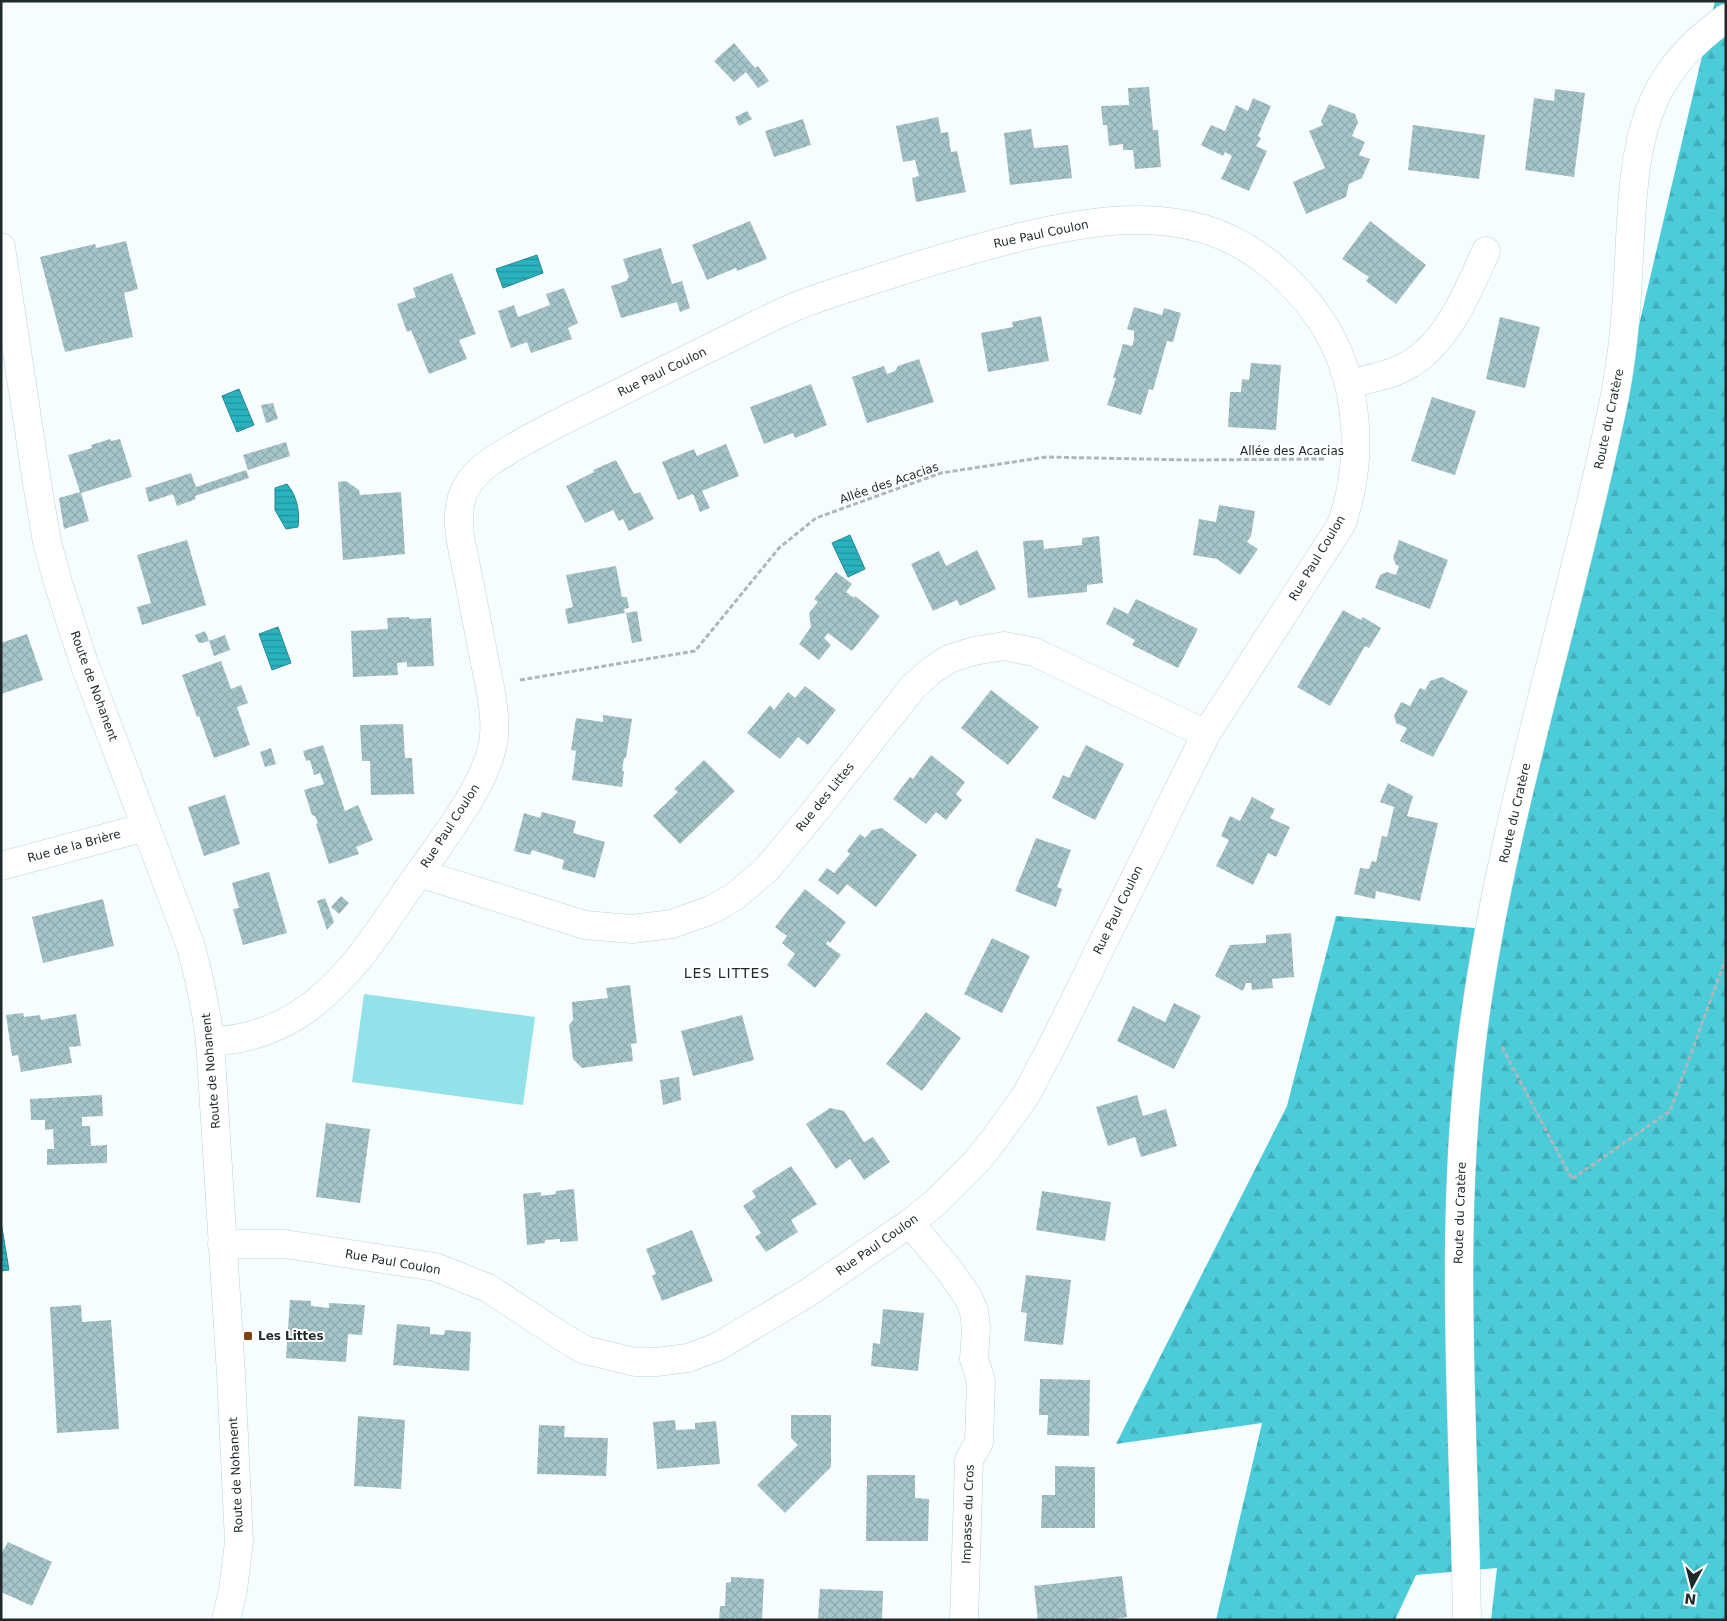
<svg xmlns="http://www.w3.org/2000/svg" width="1727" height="1621" font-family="'DejaVu Sans',sans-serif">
<defs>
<pattern id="forest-firs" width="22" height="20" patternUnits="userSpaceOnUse" patternTransform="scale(1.25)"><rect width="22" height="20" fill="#4bccd8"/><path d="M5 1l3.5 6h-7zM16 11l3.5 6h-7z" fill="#41afba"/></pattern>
<pattern id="water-rules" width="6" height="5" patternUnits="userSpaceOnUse" patternTransform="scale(1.25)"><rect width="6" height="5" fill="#28b3bf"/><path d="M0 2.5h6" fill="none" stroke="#22929b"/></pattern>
<pattern id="building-cross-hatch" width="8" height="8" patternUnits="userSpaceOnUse" patternTransform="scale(1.25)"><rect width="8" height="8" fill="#a6c5c9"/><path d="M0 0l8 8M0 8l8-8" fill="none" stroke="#8ea9ad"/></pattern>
</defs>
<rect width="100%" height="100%" fill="#f7fdfe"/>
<path fill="url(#forest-firs)" d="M1715,1H1726V1620H1491L1497,1568L1416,1575L1395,1620H1216L1262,1423L1116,1444L1287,1106L1336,916L1497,930Z"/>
<path fill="#93e1e9" d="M364,994L535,1017L523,1105L352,1082Z"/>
<g fill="url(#water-rules)" stroke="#258a93">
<path d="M537,255L543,273L503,288L496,269Z"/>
<path d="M239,389L254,425L237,432L222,396Z"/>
<path d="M287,484C297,496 300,511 298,527L286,529L275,510V488Z"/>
<path d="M850,535L865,569L848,577L832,543Z"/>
<path d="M278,627L291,663L272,670L259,634Z"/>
<path d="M1,1222L9,1270L1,1271Z"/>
</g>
<g fill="url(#building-cross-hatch)">
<path d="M734,43L755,68L758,66L769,81L758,88L746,72L734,82L714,61Z"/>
<path d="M1149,87L1153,130H1158L1161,167L1135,169L1133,150H1123V144L1109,146L1107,125H1103L1101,106L1129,105L1128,88Z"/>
<path d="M1555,89L1585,93L1574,177L1525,170L1534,98L1554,101Z"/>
<path d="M1253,98L1271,106L1258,136L1261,138L1256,146L1267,151L1249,191L1221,179L1232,156L1225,152L1223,156L1201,145L1211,125L1225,131L1236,105L1248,111Z"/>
<path d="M1329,104L1355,114L1358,122L1352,136L1365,142L1359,155L1370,159L1362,178L1349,184L1346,197L1306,214L1293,182L1325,168L1309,131L1323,125L1321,121Z"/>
<path d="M747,111L752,119L739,126L735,117Z"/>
<path d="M938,117L941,133L948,132L951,152L957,151L966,192L916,202L912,178L919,176L915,160L903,162L896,126Z"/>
<path d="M803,119L811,145L774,157L765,131Z"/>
<path d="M1413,125L1485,135L1479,179L1408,170Z"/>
<path d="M1031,129L1034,148L1068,145L1072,178L1010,185L1004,133Z"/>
<path d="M750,221L767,259L737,271L736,268L707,280L692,245Z"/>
<path d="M1370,221L1426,265L1396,304L1366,281L1369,277L1342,259Z"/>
<path d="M126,241L138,289L124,293L133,337L65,352L40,257L95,244L96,248Z"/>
<path d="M661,248L672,284L682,281L690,308L680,312L677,302L621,318L611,286L626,281L629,277L623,259Z"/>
<path d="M452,273L476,334L459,340L467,359L429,374L411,330L407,332L397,304L416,297L413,288Z"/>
<path d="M564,288L578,323L568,328L572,339L531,353L527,342L511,348L498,311L514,305L518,317L550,305L546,294Z"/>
<path d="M1134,307L1162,315L1164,308L1181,313L1173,342L1167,341L1153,390L1149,389L1141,415L1107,405L1116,378H1113L1123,344L1132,346L1134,340V331L1127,329Z"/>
<path d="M1041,316L1049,361L988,372L981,333L1013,327L1012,322Z"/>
<path d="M1500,317L1540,327L1525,388L1486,379Z"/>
<path d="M919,359L934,402L867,423L852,377L884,366L887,374L895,371L898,366Z"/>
<path d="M1251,363L1281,365L1276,430L1228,427L1230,392H1241L1242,379L1249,380Z"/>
<path d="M811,384L827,425L795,438L793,433L764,444L750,407Z"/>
<path d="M1432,397L1476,411L1455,475L1411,461Z"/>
<path d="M273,403L278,419L266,423L261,405Z"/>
<path d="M110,439L111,441L120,439L132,477L81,493L89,521L64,529L59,498L80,492L68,455L92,448L91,445Z"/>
<path d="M286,442L290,456L248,470L243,455Z"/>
<path d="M726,444L739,476L702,491L710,508L700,512L693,494L678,500L662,462L694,449L697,456Z"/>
<path d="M616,460L634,494L640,492L654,519L629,531L623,519L619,521L613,510L585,523L566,486L594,472L593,470Z"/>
<path d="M246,470L249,478L195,496L196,499L177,506L173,494L149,502L145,488L191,473L196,487Z"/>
<path d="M346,481L359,490L360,495L401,492L405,554L343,560L338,482Z"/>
<path d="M1219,505L1255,511L1251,536L1247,542L1258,549L1240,575L1217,559L1193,555L1199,519L1216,522Z"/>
<path d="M1099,536L1103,583L1087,585V592L1028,598L1023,541L1043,540L1044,549L1082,545V538Z"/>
<path d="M187,540L206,605L142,625L137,607L151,603L137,555Z"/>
<path d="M1399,540L1448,560L1430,609L1375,588L1380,575L1387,572L1396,575L1399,566L1396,565L1393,558Z"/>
<path d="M977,550L996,589L960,606L957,600L933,611L911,564L939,551L946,566Z"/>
<path d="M616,566L622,597H627L629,608L624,609L625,613L568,624L565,609L573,607L566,575Z"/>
<path d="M836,572L852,584L846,592L854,598L855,596L880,616L852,651L828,633L824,638L831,645L819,660L799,644L811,627L809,613L818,602L814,599Z"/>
<path d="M1136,599L1198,629L1178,668L1132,645L1135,640L1106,624L1114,607L1128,614Z"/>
<path d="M1343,610L1361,620L1363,617L1381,628L1369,648L1365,646L1330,706L1297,687Z"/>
<path d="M637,611L642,641L632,643L626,613Z"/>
<path d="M409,617V619L431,618L434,666L407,667V662L397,663L398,675L353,677L351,631L388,629L387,618Z"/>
<path d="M205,631L209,641L202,643L198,642L195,635Z"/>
<path d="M27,634L43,680L1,694V643Z"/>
<path d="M225,635L230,650L214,656L209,641Z"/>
<path d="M221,661L231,689L241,685L248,703L237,707L250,745L214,758L199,716L197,717L182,675Z"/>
<path d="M1442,677L1468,691L1433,757L1400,741L1407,728L1396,723L1394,716L1401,702L1410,706L1420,688L1425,690L1430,681Z"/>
<path d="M805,686L836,710L808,745L798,737L780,759L747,733L770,705L774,710L788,692L795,698Z"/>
<path d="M991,690L1039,727L1008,765L961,728Z"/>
<path d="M603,715L632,719L626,758H624L622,771H624L622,787L572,780L576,751L571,750L576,718L603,722Z"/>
<path d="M403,724L405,758H412L414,794L371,795L370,761H362L360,725Z"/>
<path d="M323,745L345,811L358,805L373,840L356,847L359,854L329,864L316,824L318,823L315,816L312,815L304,790L324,784L320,773L314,775L310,760L306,761L303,751Z"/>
<path d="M1086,745L1124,764L1095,820L1052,798L1063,775L1069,778Z"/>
<path d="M271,748L276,764L265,767L260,752Z"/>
<path d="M931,755L965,782L956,794L962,800L946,820L936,812L926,824L893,799L910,777L913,779Z"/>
<path d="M704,760L735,791L680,844L653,816L678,792L674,789Z"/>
<path d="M1388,783L1413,796L1407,816L1438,823L1420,901L1376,891L1375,899L1354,894L1360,868L1369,869L1372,861L1376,862L1382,836L1387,837L1394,807L1380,802Z"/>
<path d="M225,795L240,844L204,856L188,807Z"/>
<path d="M1252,797L1275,809L1270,818L1290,827L1276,857L1268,853L1253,885L1216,866L1229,840L1221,836L1230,816L1240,821Z"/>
<path d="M542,812L576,821L573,833L605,842L595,878L562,869L564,860L532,850L530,855L514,851L524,813L540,818Z"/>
<path d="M882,828L917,855L876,907L847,884L838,895L818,880L827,868L834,873L850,854L847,851L860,834L865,838L872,830Z"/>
<path d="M1036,838L1071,850L1057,887L1062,889L1056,907L1015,891Z"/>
<path d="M269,872L287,933L243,945L233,909L239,908L232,883Z"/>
<path d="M805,889L846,922L830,943L828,941L826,944L841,955L815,988L787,965L795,954L782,943L787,936L775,927Z"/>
<path d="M341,896L349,903L339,914L331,907Z"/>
<path d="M325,898L334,922L327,930L317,901Z"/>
<path d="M103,899L114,946L43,963L32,917Z"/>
<path d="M1291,933L1294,977L1272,979L1273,988L1252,990L1251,983H1246L1243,991L1215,976L1230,945L1266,943V935Z"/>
<path d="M992,938L1030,956L1002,1013L964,994Z"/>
<path d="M630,985L637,1043L631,1044L633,1061L582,1068L573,1059L569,1025L573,1020L572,1002L608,998L606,988Z"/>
<path d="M1174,1003L1201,1016L1174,1069L1117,1041L1133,1006L1165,1022Z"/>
<path d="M926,1012L961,1038L922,1091L886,1064Z"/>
<path d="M23,1013L24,1017L40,1015L41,1020L76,1014L81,1046L69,1047L72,1063L21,1072L18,1055L12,1056L6,1015Z"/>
<path d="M742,1015L754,1060L693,1076L681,1031Z"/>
<path d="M679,1077L681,1100L663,1105L660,1080Z"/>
<path d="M102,1095L103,1116L82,1117V1126H90L91,1146L107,1145V1163L47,1165V1149H54L53,1129L45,1130V1120H31L30,1099Z"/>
<path d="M1137,1095L1143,1116L1166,1109L1177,1146L1141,1157L1135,1137L1108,1146L1096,1107Z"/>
<path d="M830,1108L844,1111L864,1142L873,1137L890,1162L864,1180L850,1159L836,1169L806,1124Z"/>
<path d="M326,1123L370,1129L360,1203L316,1197Z"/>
<path d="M791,1166L817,1204L791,1220L798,1232L766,1252L755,1237L761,1233L743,1206L756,1197L752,1191Z"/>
<path d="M574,1189L578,1241L560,1242V1239L545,1240V1243L527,1245L523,1194L541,1192V1196L556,1194V1191Z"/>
<path d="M1042,1191L1111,1202L1105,1241L1036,1230Z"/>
<path d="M692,1230L713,1281L662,1301L652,1276L656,1274L646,1249Z"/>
<path d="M1026,1275L1071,1280L1063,1345L1024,1341L1027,1313L1021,1312Z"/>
<path d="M290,1300L311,1301V1306L329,1308V1303L365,1305L362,1335L348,1334L346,1362L286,1358Z"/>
<path d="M81,1305L82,1322L111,1320L119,1429L57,1433L50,1307Z"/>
<path d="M883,1309L924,1313L918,1371L871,1366L873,1343L880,1344Z"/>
<path d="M397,1324L430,1327V1334L444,1335L445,1330L471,1332L469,1371L393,1365Z"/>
<path d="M1040,1379L1090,1380L1089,1436L1047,1435L1048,1415H1039Z"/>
<path d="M791,1415H831V1467L785,1513L757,1485L798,1445L791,1438Z"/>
<path d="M358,1416L405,1420L401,1489L354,1486Z"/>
<path d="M675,1420L676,1430L695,1429V1423L716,1421L720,1464L657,1469L653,1422Z"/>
<path d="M539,1425L565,1426L564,1437L608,1438L606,1476L537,1474Z"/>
<path d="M1055,1466L1095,1467V1528H1041L1042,1495H1055Z"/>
<path d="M867,1475H915V1498L929,1499L928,1541H866Z"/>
<path d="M8,1542L52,1562L32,1606L1,1592V1554Z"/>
<path d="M1122,1576L1127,1617L1106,1620H1038L1034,1586Z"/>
<path d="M731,1577L764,1579L762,1620H719L720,1606H725L726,1583L731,1582Z"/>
<path d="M820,1589L883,1591L882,1620H818Z"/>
</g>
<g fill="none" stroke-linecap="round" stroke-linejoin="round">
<g stroke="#b6d5d8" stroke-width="29">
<g id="minor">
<path d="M1349,384C1367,379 1394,375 1410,364C1449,340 1468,291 1486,251"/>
<path d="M1,866L146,827"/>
<path d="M419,873L585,925L632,929L672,924L711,910L734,897L766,870L816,810L913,687L932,670L949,659L974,651L1004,646L1034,652L1206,734"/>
<path d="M210,1041C242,1041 270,1032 298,1015C321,1000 342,979 359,958C378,934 395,907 413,882C439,844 490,782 494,736C496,712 490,687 485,663C479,632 473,602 467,571C463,551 456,527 460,506C463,486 474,474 490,462C531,435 577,414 621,392C660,372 699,353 738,334C758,324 777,314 797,306C832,292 868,282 904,270C942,258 981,247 1020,237C1080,223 1143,211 1204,229C1251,243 1293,279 1320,319C1360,378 1365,459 1341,525L1206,734L1053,1044L1026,1095L996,1137L977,1161L935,1203L910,1223L806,1294L717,1347L688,1358L656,1362H635L585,1350L564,1338L488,1288L435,1267L285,1244H222"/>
<path d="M910,1223L950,1271L968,1297L974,1311L976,1328L974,1359L981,1381L979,1442L969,1460L964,1620"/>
</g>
</g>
<g stroke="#b6d5d8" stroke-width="29">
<path id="tertiary" d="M1,247L37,483L47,542L58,583L84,663L190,944C199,976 206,1008 210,1041L231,1374L239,1542L233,1590L226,1620"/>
</g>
<g stroke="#b6d5d8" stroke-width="29">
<path id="secondary" d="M1467,1620C1464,1426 1448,1233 1472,1040C1499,823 1570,614 1614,400C1622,360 1626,318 1628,277C1632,215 1630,138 1663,83C1679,56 1701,36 1726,18"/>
</g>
<g stroke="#afb7b9" stroke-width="3" stroke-dasharray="5 2.5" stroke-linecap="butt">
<path d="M520,680L695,651L779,548L816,518L941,473L1046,457L1190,460L1325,459"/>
<path d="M1502,1047L1572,1179L1670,1111L1726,958"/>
</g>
<use href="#minor" stroke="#fff" stroke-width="28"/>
<use href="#tertiary" stroke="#fff" stroke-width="28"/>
<use href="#secondary" stroke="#fff" stroke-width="28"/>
</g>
<rect fill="#84430c" stroke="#fff" stroke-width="2" x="243" y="1331" width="10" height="10" rx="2.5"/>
<g text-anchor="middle" stroke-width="4" stroke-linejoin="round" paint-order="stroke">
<g font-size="12" fill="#1d292b" stroke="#fff">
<text transform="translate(1041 234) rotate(-12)" y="4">Rue Paul Coulon</text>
<text transform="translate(662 372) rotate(-26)" y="4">Rue Paul Coulon</text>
<text transform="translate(1609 419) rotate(-78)" y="4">Route du Cratère</text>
<text x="1292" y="455">Allée des Acacias</text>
<text transform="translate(889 483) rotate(-19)" y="4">Allée des Acacias</text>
<text transform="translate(1317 558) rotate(-59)" y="4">Rue Paul Coulon</text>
<text transform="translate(94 686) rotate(70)" y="4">Route de Nohanent</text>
<text transform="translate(825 797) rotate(-51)" y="4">Rue des Littes</text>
<text transform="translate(1515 813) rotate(-77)" y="4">Route du Cratère</text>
<text transform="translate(450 826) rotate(-57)" y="4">Rue Paul Coulon</text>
<text transform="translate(74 846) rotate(-15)" y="4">Rue de la Brière</text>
<text transform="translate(1118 910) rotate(-64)" y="4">Rue Paul Coulon</text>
<text transform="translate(211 1071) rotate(-95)" y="4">Route de Nohanent</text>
<text transform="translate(1460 1213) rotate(-88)" y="4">Route du Cratère</text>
<text transform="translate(877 1245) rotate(-35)" y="4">Rue Paul Coulon</text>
<text transform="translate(393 1262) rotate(10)" y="4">Rue Paul Coulon</text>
<text transform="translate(236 1475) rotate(-93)" y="4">Route de Nohanent</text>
<text transform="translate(968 1514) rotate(-88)" y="4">Impasse du Cros</text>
</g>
<g font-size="12" font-weight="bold" fill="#1d292b" stroke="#fff" text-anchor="start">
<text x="258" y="1340">Les Littes</text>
</g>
<g font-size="14" letter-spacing="1" fill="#1d292b" stroke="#fff">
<text x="727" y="978">LES LITTES</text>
</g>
</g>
<rect width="1727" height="1621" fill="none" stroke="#1d292b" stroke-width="5"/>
<g transform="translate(1692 1586) rotate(187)" stroke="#ffffff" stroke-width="4" paint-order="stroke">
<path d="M0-4L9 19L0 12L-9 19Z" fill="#1d292b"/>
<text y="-8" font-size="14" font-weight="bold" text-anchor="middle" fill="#1d292b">N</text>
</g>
</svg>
